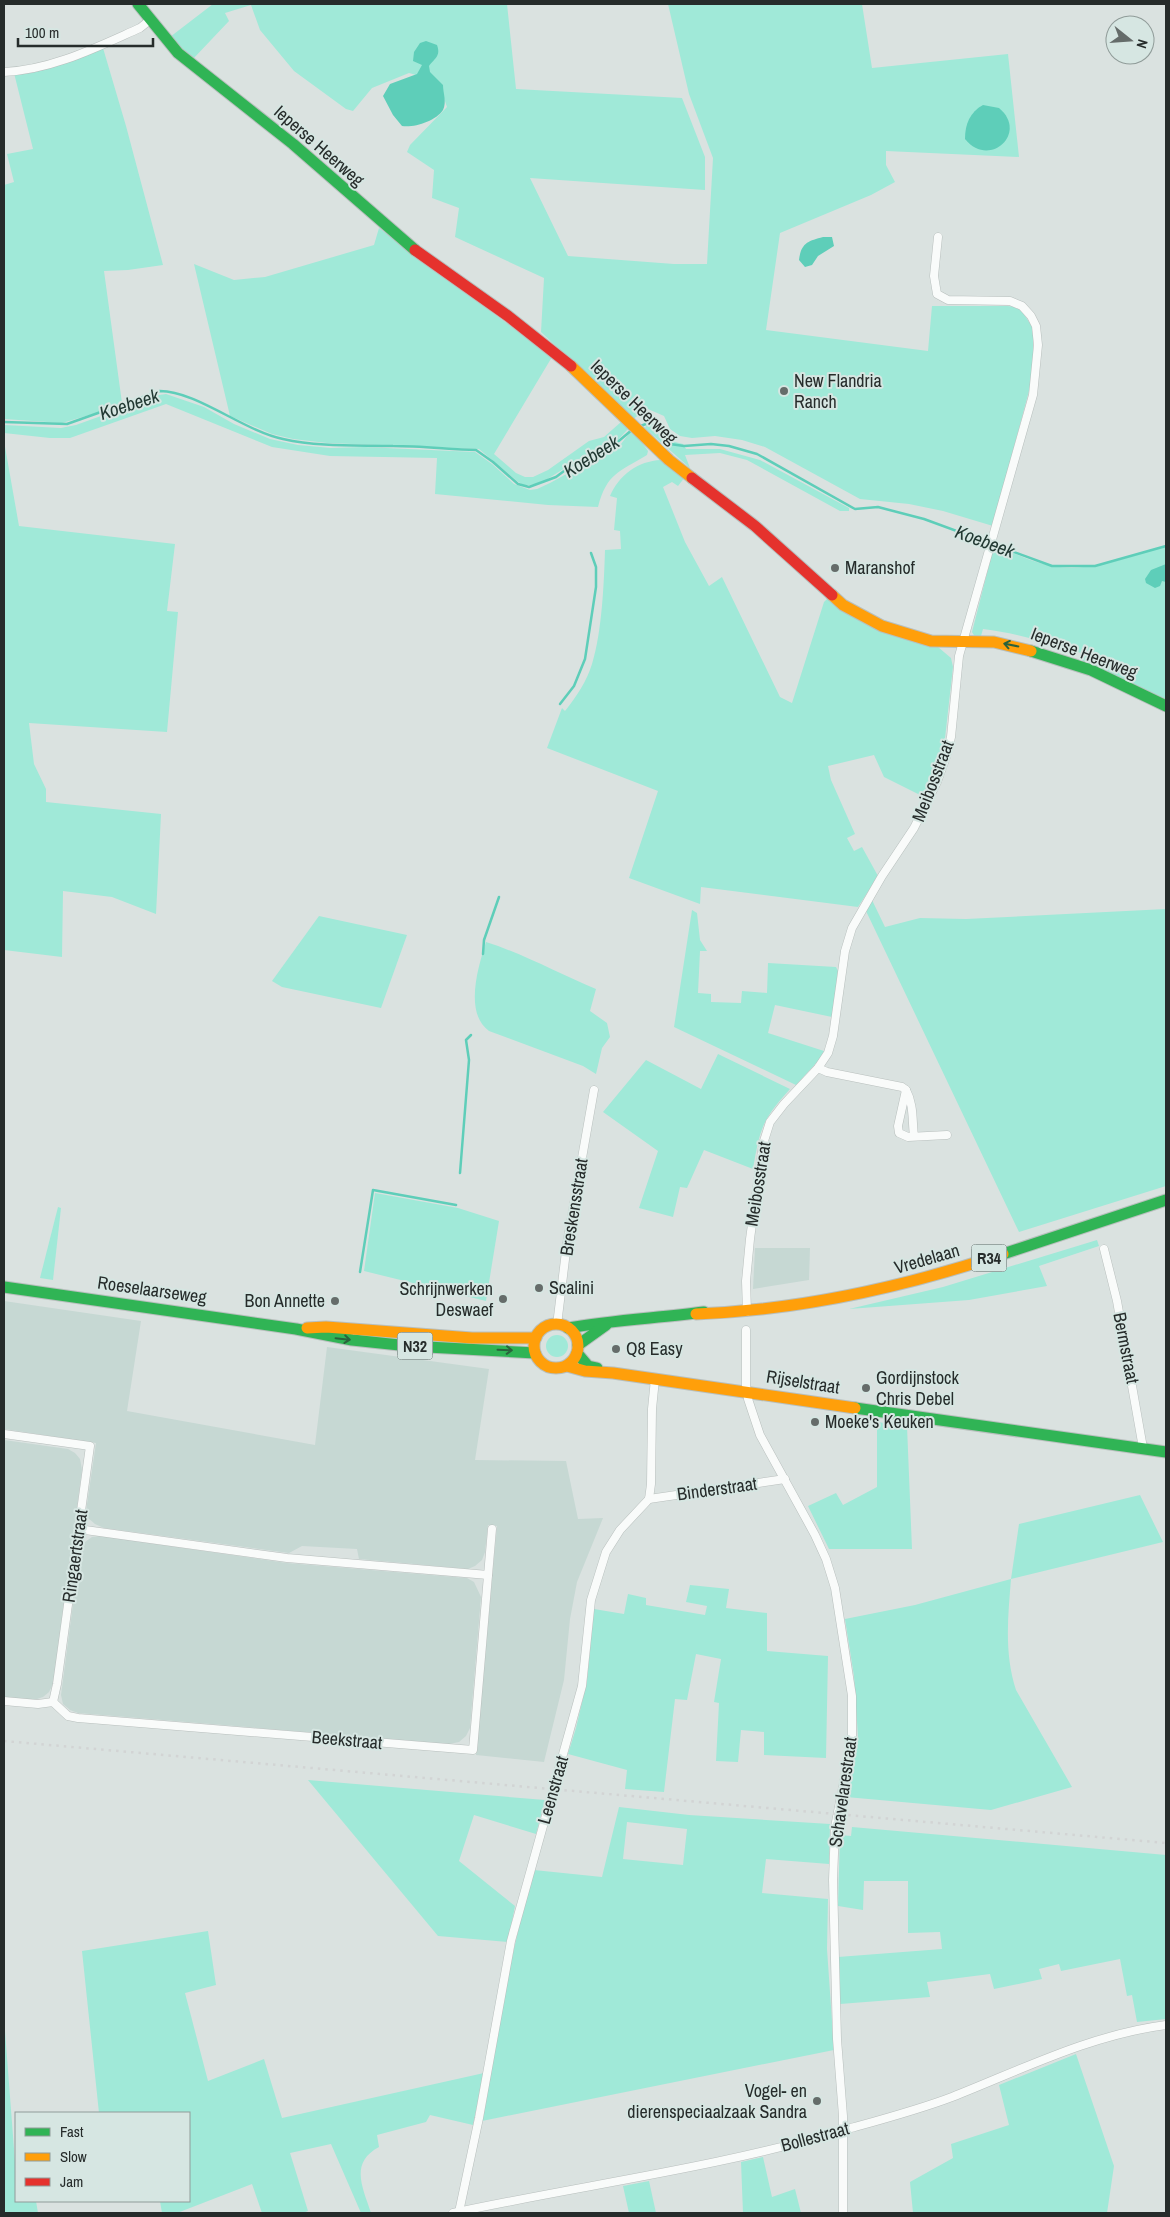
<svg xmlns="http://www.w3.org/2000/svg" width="1170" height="2217" font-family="'Archivo Narrow',sans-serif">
<rect width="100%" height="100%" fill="#dae2e0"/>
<g fill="#c6d8d3">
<path d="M755,1248H810L809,1280L753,1289Z"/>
<path d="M4,1301L141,1321L127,1411L315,1445L327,1347L489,1369L475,1460L566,1461L578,1519L603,1518L577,1582L570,1619L564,1680L544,1762L476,1755L497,1526L488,1525L485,1552L482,1560L475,1566L468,1569L359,1559L357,1549L302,1546L289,1553L104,1528L95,1524L88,1518L86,1511L96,1443L4,1429Z"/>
<path d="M4,1440L68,1449L75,1453L80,1459L82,1470L53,1684L49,1692L43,1697L34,1700L4,1697Z"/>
<path d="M100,1536L287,1563L467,1578L474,1582L481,1597L470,1728L466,1736L459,1742L449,1744L78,1713L70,1710L63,1704L61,1695L80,1551L85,1542L92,1537Z"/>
</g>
<g fill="#a0e9d8" fill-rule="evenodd">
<path d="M213,4H507L516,89L682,98L705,157V190L530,178L568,256L674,264H707L713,158L689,94L668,4H862L872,68L1008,54L1019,157L886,151V165L895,182L871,195L780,233L766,330L928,351L932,306H1007L1019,307L1033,328V364L1030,387L993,526L943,511L909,504L860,499L765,447L742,440L715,436L692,438L680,436L670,429L664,416L648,409L633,419L541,332L544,278L455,237L459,208L432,198L434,170L407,152L410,145L447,107L438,81L409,73L372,88L353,111L346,109L294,71L260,30L251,5L225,13L229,21L193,59L170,37Z"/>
<path d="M103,48L126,126L163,265L128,270L104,271L122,403L96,413L62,423L4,419V185L14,182L7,154L33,149L14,73Z"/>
<path d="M379,228L552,357L494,454L516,473L525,477H533L548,470L589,441L604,437L621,422L628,429L614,444L581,458L541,483L530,485H523L517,481L479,449L327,443L293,439L272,434L230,416L194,264L234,280L265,277L374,245Z"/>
<path d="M166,394L204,407L234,424L270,439L298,445L331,448L364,447L475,452L492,464L514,484L530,490L537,489L550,483L621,444L630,432L640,440L648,451L647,455C619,472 607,473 598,507L548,505L435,494L437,458L330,456L272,447L166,404L70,438H50L4,433V425L61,428L76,425L159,395Z"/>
<path d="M649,420H655L675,442L683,444L686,449H720L760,460L849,508V511H840L747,460L720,453L685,455L690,468L645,428Z"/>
<path d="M4,441L19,526L175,544L167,611L178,612L167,732L29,723L34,764L46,789V802L161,814L156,914L112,897L63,891L62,957L4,950Z"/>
<path d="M661,460L685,477L678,486L672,482L663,487L685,542L709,586L722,577L780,697L792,703L824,602L828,598L908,640L938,647L951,658L953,667L944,747L924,797L884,777L874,755L828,766L831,780L855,834L847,838L854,851L862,847L878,876L858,907L701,887L700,904L629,878L658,791L547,748L562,708L565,711C576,697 587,681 592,664C602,632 604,583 605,550L621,549L620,531L614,530L617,498L610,496C619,475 638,461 661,460Z"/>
<path d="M994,546C1013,552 1033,563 1053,566C1091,573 1130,556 1166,546V702L1081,662V653C1048,643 1017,633 983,629L981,636L975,637L972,632Z"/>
<path d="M872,900L885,927L920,918L966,919L1166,909V1186L1019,1232L866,911Z"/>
<path d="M692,910L697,913L700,940L707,951H700L698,993L711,994V1002L741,1003L742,991L767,993L768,963L836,967L838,971L832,1017L775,1005L768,1033L824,1051L818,1061L796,1085L674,1027Z"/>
<path d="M319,916L407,935L381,1008L282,987L272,981Z"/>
<path d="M486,942C524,954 559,974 596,989L590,1011L607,1023L610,1037L602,1048L596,1074L583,1066L489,1031C464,1013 478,967 486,942Z"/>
<path d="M718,1054L790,1089C762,1120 760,1128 753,1169L704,1150L687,1188L680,1187L673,1217L639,1208L658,1151L603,1112L646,1060L701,1089Z"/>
<path d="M375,1193L458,1208L499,1221L486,1301L364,1271Z"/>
<path d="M58,1207L61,1208L53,1280L40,1278Z"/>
<path d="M1097,1240L1099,1246L1039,1266L1047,1286L969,1300L849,1309L943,1287Z"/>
<circle cx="557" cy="1346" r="11"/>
<path d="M877,1422L907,1426L912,1549H829L808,1506L836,1493L843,1505L877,1487Z"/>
<path d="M1140,1495L1163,1542L1011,1579C1008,1617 1004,1653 1016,1690L1072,1787L991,1810L846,1797L858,1737L854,1676L845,1619L915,1605L1011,1579L1019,1524Z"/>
<path d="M690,1585L729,1589L726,1608L767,1613V1651L828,1656L826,1758L764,1755V1732L741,1730L738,1762L716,1761L719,1703L714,1702L721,1659L696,1654L687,1700L675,1699L664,1792L625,1789L627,1770L568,1754L576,1728L587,1681L594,1609L624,1614L628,1594L646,1598V1605L705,1615L707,1606L686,1602Z"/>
<path d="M308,1780L545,1800L536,1834L474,1815L459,1861L515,1906L508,1942L438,1936Z"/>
<path d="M619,1807L689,1815L830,1824L829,1864L766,1859L762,1893L828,1899L827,1949L834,2050L482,2121C497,2037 510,1952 534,1870L602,1877ZM627,1822L687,1829L683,1865L623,1859Z"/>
<path d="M852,1827L1166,1855V2019L1137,2022L1132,1995L1127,1996L1120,1959L1061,1971L1059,1964L1039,1969L1042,1979L994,1989L990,1974L927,1982L930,1997L840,2004L838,1957L942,1949L940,1932L908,1933V1881H864L863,1910L838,1906L840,1835L851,1836Z"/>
<path d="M208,1931L216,1985L185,1993L208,2081L264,2059L282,2118L484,2073L473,2125L430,2115L426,2122L377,2135L379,2147C349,2163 363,2188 371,2213H361L331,2144L290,2153L308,2211L303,2213H262L252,2184L177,2213H162L160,2201H189V2113H99L82,1951Z"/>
<path d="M4,2018L16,2175V2201H36L38,2213H4Z"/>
<path d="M1076,2054L1114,2166L1107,2213H913L910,2182L953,2158L951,2144L1009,2125L999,2085Z"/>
<path d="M763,2157L772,2197L795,2189L801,2213H743L741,2162Z"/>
<path d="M649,2181L656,2213H629L623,2186Z"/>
</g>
<g fill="#5eceb9">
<path d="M426,41L437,45C441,56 435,58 429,66L430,72L443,85C443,93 447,102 443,110C436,121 414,128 402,126L393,115L383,96L390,84L417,74L422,65L413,61L414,52L420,43Z"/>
<path d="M983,105L999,108C1029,133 989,169 965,139C965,124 970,112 983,105Z"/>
<path d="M823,237H832L834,246L818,256L812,265L805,267L799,260C801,243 808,241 823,237Z"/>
<path d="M1166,564V582L1162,581L1160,586L1155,588L1146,583L1145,579L1151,570Z"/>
</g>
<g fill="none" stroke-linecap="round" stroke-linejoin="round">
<g stroke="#5eceb9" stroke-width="2.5">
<path d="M4,422L67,424L160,391C196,391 244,431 283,439C319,447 356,445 393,446C420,446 448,449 476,450L493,462L518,484L529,487L556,477L572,465L614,445L633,429"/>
<path d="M638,427L651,422L670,444L684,446L711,444L729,446L757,454L855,509L878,507L924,519L1052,566H1095L1166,546"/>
<path d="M560,704L574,686L585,659L596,587V567L591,553"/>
<path d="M483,954L484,940L499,897"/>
<path d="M460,1173L469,1060L466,1040L471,1035"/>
<path d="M360,1272L373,1190L456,1205"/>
</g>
<g stroke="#b8bfbd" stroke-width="9">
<g id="street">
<path d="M4,72C52,70 97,47 140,28L150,20"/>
<path d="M818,1068L827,1072L902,1087L906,1090L898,1126L899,1133L908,1137L947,1135"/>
<path d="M906,1090C914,1105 912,1120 914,1136"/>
<path d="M1104,1249L1117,1301L1143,1448"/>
<path d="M747,1312L746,1281L750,1239L763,1144L770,1122L784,1104L818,1068L828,1053L833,1036L845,951L852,928L882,876L914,828L937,782L946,757L951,737L959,656L1033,395L1038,345L1036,326L1031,316L1022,306L1010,301L948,300L937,294L934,276L938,237"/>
<path d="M557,1325L567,1243L594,1090"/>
<path d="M746,1330V1385L748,1399L760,1435L815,1535L826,1559L835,1588L852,1696V1740L835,1827L833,1880L837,2039L843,2116V2213"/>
<path d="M4,1434L90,1446L57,1684L53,1702"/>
<path d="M649,1499L785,1479"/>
<path d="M78,1529L287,1558L488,1575"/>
<path d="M4,1701L38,1704L53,1702"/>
<path d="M53,1702L68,1716L78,1718L473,1750L492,1529"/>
<path d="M459,2212L479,2118L511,1941L582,1686L591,1600L606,1552L620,1530L649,1499L651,1484L652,1409L655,1379"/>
<path d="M453,2213C583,2185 716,2168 844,2130C880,2120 918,2110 952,2097C1023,2069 1090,2035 1166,2025"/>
</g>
</g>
<g stroke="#b8bfbd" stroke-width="13">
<g id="fast">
<path d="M138,4L178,53L293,144L415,250"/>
<path d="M1031,651L1091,670L1166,706"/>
<path d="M1003,1254L1166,1200"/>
<path d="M4,1287L296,1329L352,1340L409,1346L535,1353"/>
<path d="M568,1328C613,1320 659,1318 704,1312"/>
<path d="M578,1345L606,1325"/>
<path d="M577,1353L588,1366L597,1368"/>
<path d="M855,1408L1166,1452"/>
</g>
</g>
<g stroke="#b8bfbd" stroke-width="13">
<g id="slow">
<path d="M571,366L669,460L692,478"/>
<path d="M832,595L843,605L882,626L931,641L994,642L1031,651"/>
<path d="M696,1314C801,1310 904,1287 1003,1254"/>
<circle cx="556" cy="1346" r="22"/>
<path d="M307,1328L326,1327L472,1338H536"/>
<path d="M567,1366L585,1371L613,1373L855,1408"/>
</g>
</g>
<g stroke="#b8bfbd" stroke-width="13">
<g id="jam">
<path d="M415,250L508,316L571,366"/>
<path d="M692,478L755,526L832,595"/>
</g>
</g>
<use href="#street" stroke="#f9fbfa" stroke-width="8"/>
<use href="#fast" stroke="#30b455" stroke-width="11"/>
<use href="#slow" stroke="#ff9f0a" stroke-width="11"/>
<use href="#jam" stroke="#e5322d" stroke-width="11"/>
<path stroke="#d2d4d4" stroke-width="2.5" stroke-dasharray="2.5 5" stroke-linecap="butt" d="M4,1741L1166,1843"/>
</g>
<defs><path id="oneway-shaft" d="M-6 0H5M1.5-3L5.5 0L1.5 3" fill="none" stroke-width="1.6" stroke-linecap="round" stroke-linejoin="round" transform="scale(1.25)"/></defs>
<g stroke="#2a623c">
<use href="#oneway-shaft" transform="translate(1011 645) rotate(-169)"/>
<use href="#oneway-shaft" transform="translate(343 1339) rotate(6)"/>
<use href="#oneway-shaft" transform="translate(505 1350) rotate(2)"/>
</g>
<g fill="#656c6a" stroke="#d6e6e2" stroke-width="2">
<circle cx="784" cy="391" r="5"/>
<circle cx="835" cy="568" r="5"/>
<circle cx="539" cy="1288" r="5"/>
<circle cx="503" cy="1299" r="5"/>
<circle cx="335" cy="1301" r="5"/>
<circle cx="616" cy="1349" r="5"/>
<circle cx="866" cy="1388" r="5"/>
<circle cx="815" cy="1422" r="5"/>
<circle cx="817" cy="2101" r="5"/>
</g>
<g text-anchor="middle" stroke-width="4" stroke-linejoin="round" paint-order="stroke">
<g fill="#d6e6e2" stroke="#5b6462" stroke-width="1">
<rect x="971.5" y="1244.5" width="35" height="27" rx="4"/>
<rect x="397.5" y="1332.5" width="35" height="27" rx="4"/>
</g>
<g font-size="16" font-weight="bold" fill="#262c2b">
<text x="989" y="1264">R34</text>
<text x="415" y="1352">N32</text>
</g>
<g font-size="18" fill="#262c2b" stroke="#d6e6e2">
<text transform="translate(319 146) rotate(41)" y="6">Ieperse Heerweg</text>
<text transform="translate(634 402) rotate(44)" y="6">Ieperse Heerweg</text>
<text transform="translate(1084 653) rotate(21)" y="6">Ieperse Heerweg</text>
<text transform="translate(933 781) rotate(-69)" y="6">Meibosstraat</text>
<text transform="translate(758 1184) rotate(-81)" y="6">Meibosstraat</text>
<text transform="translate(574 1207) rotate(-81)" y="6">Breskensstraat</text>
<text transform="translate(927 1259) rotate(-16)" y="6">Vredelaan</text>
<text transform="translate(152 1290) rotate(8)" y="6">Roeselaarseweg</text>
<text transform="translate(1126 1348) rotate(79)" y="6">Bermstraat</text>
<text transform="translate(803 1382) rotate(9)" y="6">Rijselstraat</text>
<text transform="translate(717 1489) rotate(-8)" y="6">Binderstraat</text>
<text transform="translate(75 1556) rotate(-82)" y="6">Ringaertstraat</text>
<text transform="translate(347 1740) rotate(5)" y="6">Beekstraat</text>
<text transform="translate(553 1790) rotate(-74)" y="6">Leenstraat</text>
<text transform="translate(843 1792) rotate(-82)" y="6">Schavelarestraat</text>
<text transform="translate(815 2137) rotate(-15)" y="6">Bollestraat</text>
</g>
<g font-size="18" fill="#262c2b" stroke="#d6e6e2" text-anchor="start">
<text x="794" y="387">New Flandria<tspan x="794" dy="21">Ranch</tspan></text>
<text x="845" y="574">Maranshof</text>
<text x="549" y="1294">Scalini</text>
<text x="493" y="1295" text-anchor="end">Schrijnwerken<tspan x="493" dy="21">Deswaef</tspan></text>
<text x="325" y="1307" text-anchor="end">Bon Annette</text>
<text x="626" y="1355">Q8 Easy</text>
<text x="876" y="1384">Gordijnstock<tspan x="876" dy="21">Chris Debel</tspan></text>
<text x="825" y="1428">Moeke's Keuken</text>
<text x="807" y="2097" text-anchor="end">Vogel- en<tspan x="807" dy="21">dierenspeciaalzaak Sandra</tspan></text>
</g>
<g font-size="19" font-style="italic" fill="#223933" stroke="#d6e6e2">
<text transform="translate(129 404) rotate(-18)" y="7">Koebeek</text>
<text transform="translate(591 456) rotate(-32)" y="7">Koebeek</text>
<text transform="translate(985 541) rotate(20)" y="7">Koebeek</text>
</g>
</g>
<rect width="1170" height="2217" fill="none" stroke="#262c2b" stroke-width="10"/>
<rect x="15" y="2112" width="175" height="90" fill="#d6e6e2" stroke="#909c99"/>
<rect x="25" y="2128" width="25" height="8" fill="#30b455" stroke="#909c99"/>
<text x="60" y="2137" font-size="15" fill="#262c2b">Fast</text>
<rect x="25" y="2153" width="25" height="8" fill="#ff9f0a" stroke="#909c99"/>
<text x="60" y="2162" font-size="15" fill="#262c2b">Slow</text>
<rect x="25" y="2178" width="25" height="8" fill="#e5322d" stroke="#909c99"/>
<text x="60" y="2187" font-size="15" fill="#262c2b">Jam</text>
<g transform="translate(1130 40) rotate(107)"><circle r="24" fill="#d6e6e2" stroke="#909c99"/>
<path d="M0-4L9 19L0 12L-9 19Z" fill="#656c6a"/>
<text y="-8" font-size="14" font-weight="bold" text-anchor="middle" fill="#262c2b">N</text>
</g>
<path d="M18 38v8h135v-8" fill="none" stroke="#262c2b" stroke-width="2.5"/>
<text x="25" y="38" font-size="15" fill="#262c2b" stroke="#d6e6e2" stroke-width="4" paint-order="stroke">100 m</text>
</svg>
